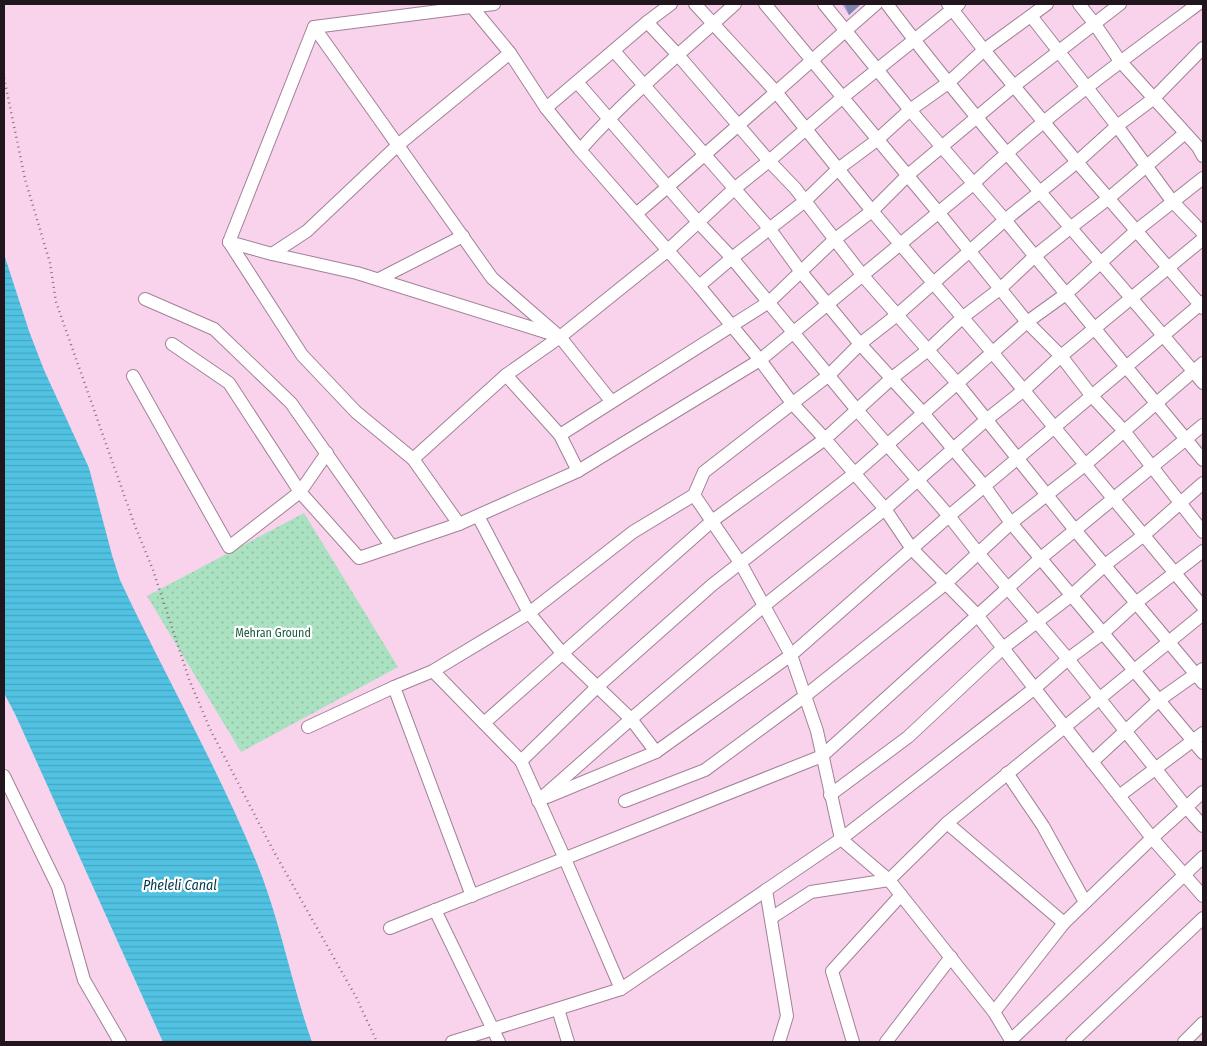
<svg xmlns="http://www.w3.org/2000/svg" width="1207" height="1046" font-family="'Fira Sans Condensed',sans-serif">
<defs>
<pattern id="park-dots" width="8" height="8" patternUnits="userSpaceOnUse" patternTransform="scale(1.25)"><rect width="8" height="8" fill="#a9e1c1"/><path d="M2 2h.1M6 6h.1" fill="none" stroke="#91c0a5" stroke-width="1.8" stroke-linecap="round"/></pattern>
<pattern id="water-rules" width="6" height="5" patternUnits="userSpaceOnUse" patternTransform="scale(1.25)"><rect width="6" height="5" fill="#51c2e2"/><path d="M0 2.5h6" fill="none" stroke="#46a6c1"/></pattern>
</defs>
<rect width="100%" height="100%" fill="#f8d3eb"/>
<path fill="url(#park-dots)" d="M304,513L398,667L241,752L147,596Z"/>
<path fill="url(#water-rules)" d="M4,254L29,331L44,370L89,468L112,555L120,580C164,674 216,764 256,861C280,919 291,983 312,1042H163L16,716L4,693Z"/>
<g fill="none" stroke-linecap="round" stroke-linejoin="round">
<g stroke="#a28197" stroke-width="14">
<g id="street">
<path d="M671,4L647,22L678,55L769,161L795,188L863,276L957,383L1075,530L1203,683"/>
<path d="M695,4L776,92L872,211L992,352L1203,607"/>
<path d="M765,4L938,212L1027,322L1061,356L1091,395L1124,431L1203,532"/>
<path d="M824,4L910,110L1005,220L1203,460"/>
<path d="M887,4C986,136 1098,256 1203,383"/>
<path d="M948,4L984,50L1077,162L1203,308"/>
<path d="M1079,4L1094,23L1120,61L1198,147L1203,156"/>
<path d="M472,7L510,53L546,108L580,150L699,286L760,360L792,403L825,439L885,509L912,549L977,615L1152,838L1203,896"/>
<path d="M1031,16L1117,126L1172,201L1203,233"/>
<path d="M314,27L492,278L560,337L611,401"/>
<path d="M614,51L769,228L801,272L860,344L923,413L985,487L1011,523L1203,753"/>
<path d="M577,82L698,222L732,258L857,410L949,516L978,553L1068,659L1186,807L1203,826"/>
<path d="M546,108L647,22"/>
<path d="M580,150C627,97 682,52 735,4"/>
<path d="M636,214C717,145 796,74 876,4"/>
<path d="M229,242L314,27L494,4"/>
<path d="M229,242L302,355L356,412L413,459L459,524"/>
<path d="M229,242L272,254L307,231L398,145L510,53"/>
<path d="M272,254L357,273L555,335"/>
<path d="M379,279L463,236"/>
<path d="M699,286L732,258L805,201L838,169L877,140L910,110L948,83L984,50L1047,4"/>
<path d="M145,299L214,329L291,403L392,547"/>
<path d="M506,375L560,435"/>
<path d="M133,376L229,547L300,492L229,383L172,344"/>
<path d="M327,453L300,492L359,558L459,524L578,471L760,360L973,184C1043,118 1121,61 1198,4"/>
<path d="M413,459L506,375L560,337L667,251L734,189L769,161L843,97L959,4"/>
<path d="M578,471L560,435L769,302L834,240L872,211L908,175L1014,86L1120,4"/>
<path d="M694,495L741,564L791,655L817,731L841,839L889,880L994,1012L1012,1042"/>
<path d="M478,516L529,613L562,653L631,719L656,752"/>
<path d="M433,671L521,761L565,859L621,989L841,839L1035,688L1068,659L1103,633L1137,602L1203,551"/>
<path d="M394,687L472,896"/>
<path d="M484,723L712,521L825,439L892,378L928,350L963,317L1001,288L1035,256L1070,228L1109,198L1184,134"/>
<path d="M308,727L394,687L433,671L529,613L633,532L694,495L704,472L829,375L860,344L897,315L1005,220L1077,162L1117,126L1153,99L1203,48"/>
<path d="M521,761L597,687L712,585L855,473L1027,322L1066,294L1137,230L1203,178"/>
<path d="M1092,762L1159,700L1203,669"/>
<path d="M1007,773L1043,826L1085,902"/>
<path d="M4,776L58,887L84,980L120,1042"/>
<path d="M830,795L908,737L1003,648L1072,595L1105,565L1144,535L1203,483"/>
<path d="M1119,796L1203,733"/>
<path d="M547,797L656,752L791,655L949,516L1203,302"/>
<path d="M538,801L631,719L765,605L885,509L986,420L1024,390L1061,356L1203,239"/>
<path d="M625,801L705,770L805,696L945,584L1011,523L1086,464L1203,363"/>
<path d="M947,823L1064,923"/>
<path d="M766,890L787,1016L779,1042"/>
<path d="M435,910L499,1042"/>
<path d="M771,918L811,892L889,880L947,823L1203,614"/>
<path d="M390,928L822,756L1041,558L1203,425"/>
<path d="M558,1009L568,1042"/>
<path d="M994,1012L1064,923L1152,838L1203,792"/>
<path d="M1011,1040L1203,857"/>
<path d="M452,1042L621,989"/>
<path d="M853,1042L832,971L901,895"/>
<path d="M886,1042L951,957"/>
<path d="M1072,1042L1203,918"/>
<path d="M1184,1042L1203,1023"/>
</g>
</g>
<path stroke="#897180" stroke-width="2.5" stroke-dasharray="1 4" stroke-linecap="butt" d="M4,78L25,179L50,263L56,302L135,526L153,570L189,679L210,729L273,850L356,997L377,1042"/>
<use href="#street" stroke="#fff" stroke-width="12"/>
</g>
<path fill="#9ea4da" d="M842,4H861L849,15Z"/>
<path fill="#8186b2" d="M845,4H861L849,15Z"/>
<g text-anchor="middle" stroke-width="4.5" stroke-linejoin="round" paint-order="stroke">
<g font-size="12" fill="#1c5e3f" stroke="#fff">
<text x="273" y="637">Mehran Ground</text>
</g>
<g font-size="14" font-style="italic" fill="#043a47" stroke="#fff">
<text x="180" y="890">Pheleli Canal</text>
</g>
</g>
<rect width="1207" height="1046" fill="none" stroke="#22161e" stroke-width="10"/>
</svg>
